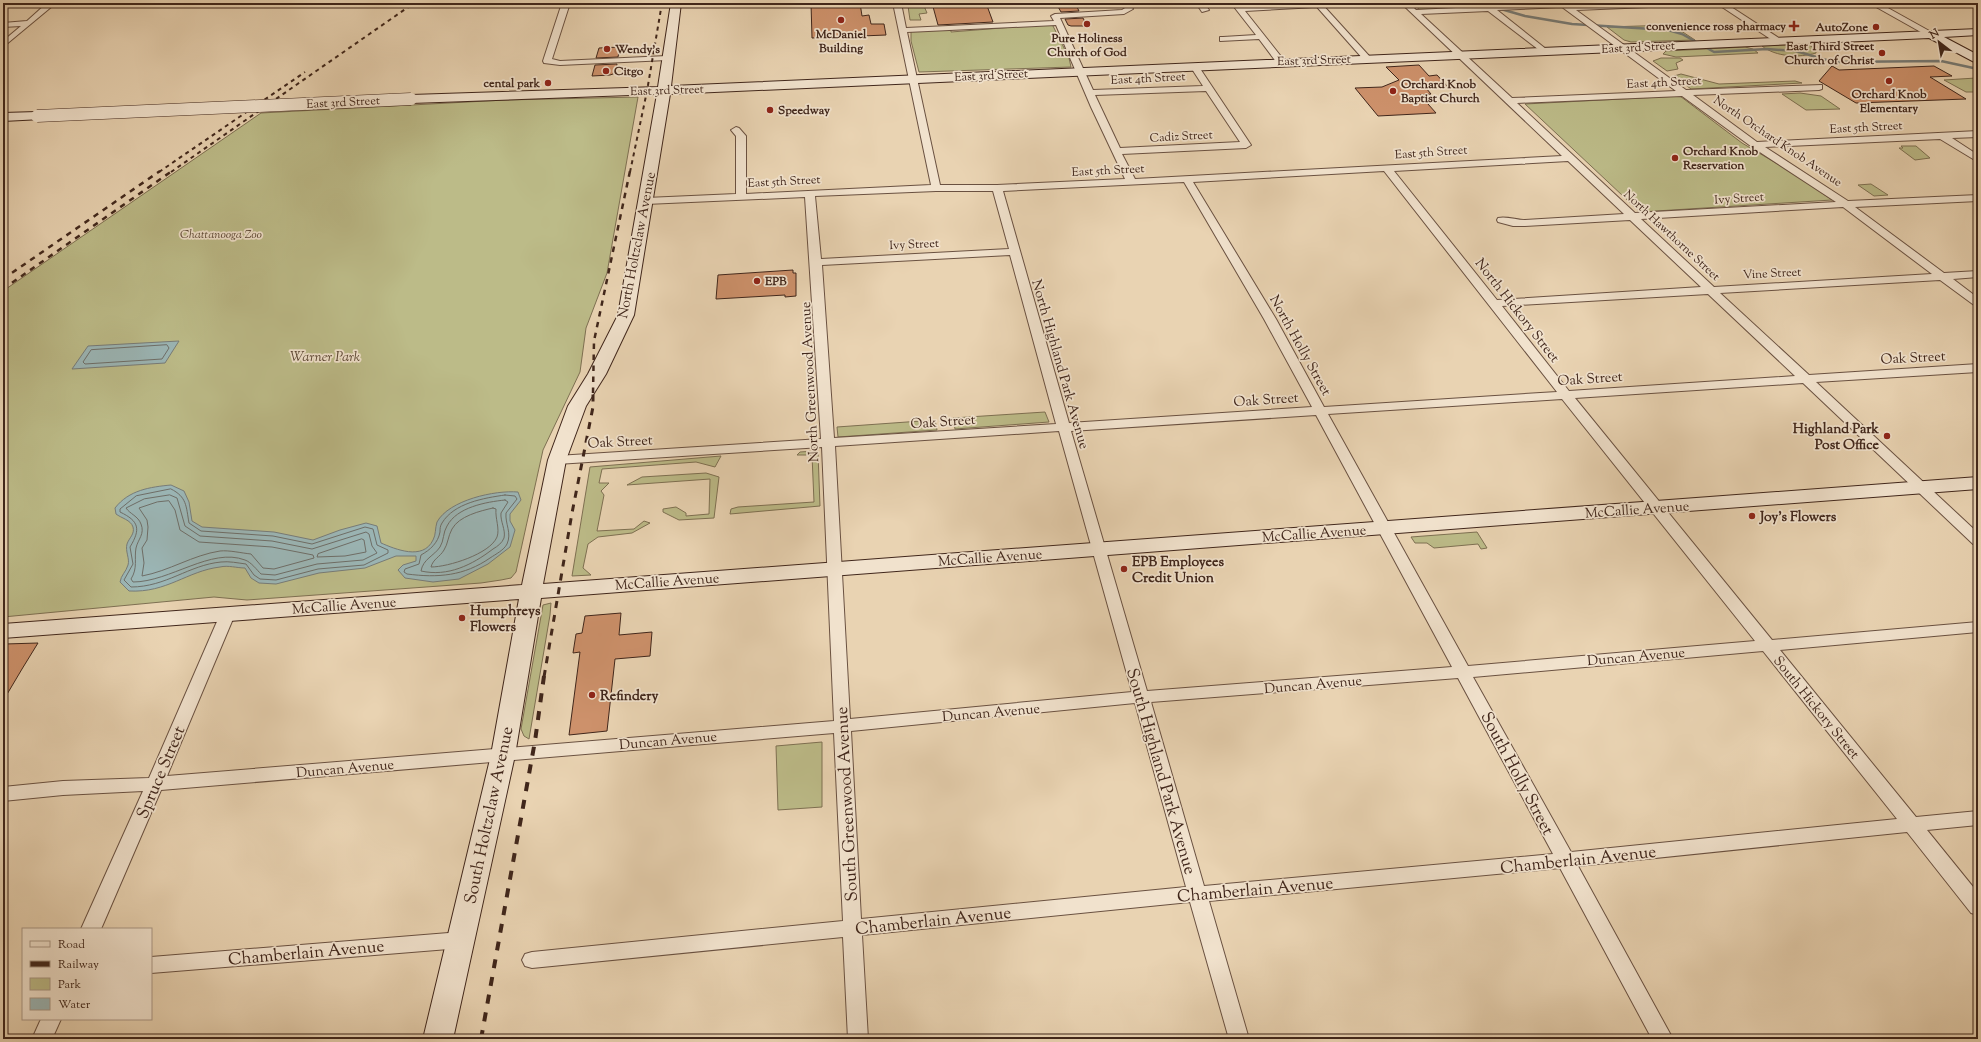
<svg xmlns="http://www.w3.org/2000/svg" width="1981" height="1042" font-family="'Sorts Mill Goudy',serif">
<rect width="100%" height="100%" fill="#e9d3b2"/>
<filter id="stains"><feTurbulence type="fractalNoise" baseFrequency=".005" numOctaves="4"/><feColorMatrix values="0 0 0 0 .2 0 0 0 0 .09 0 0 0 0 .02 0 0 0 .5 -.17"/></filter>
<radialGradient id="worn" r=".72"><stop offset=".6" stop-color="#630" stop-opacity="0"/><stop offset="1" stop-color="#630" stop-opacity=".3"/></radialGradient>
<g fill="#bcbb88" stroke="#7e7052">
<path d="M1412,3H1552L1553,4L1420,10Z"/>
<path d="M908,6H924L927,13L919,14L921,20H910Z"/>
<path d="M1052,24L1069,58L1071,67L919,72L911,41V31L951,30V32Z"/>
<path d="M1672,25L1695,40L1631,42L1624,40L1607,27Z"/>
<path d="M1805,44L1816,48V53C1799,58 1776,57 1762,46Z"/>
<path d="M1745,47L1753,49L1758,53L1676,57L1663,54L1666,51Z"/>
<path d="M1661,58H1680L1683,60L1676,63L1678,69L1667,71L1653,61Z"/>
<path d="M1681,74L1719,84L1795,81L1802,83L1691,89L1674,76Z"/>
<path d="M1976,78L1978,79V92H1966L1944,80Z"/>
<path d="M1800,93L1821,96L1840,109L1806,110L1782,94Z"/>
<path d="M1680,96L1742,143L1793,173L1832,200L1640,212L1525,104Z"/>
<path d="M638,97L607,273L586,328L580,372L543,450L516,572L511,578L501,580L481,583L247,600L214,597L3,617V291L261,113L505,100Z"/>
<path d="M1901,146H1916L1930,158L1915,160L1899,148H1903Z"/>
<path d="M1871,184L1888,195L1874,196L1858,185Z"/>
<path d="M1045,412L1049,422L955,429L953,418Z"/>
<path d="M935,420L937,430L838,437L837,427Z"/>
<path d="M815,451L818,453L820,506L730,514L731,509L738,507L814,502L812,455H797L800,452Z"/>
<path d="M721,456L715,467L696,462L602,469L599,483H609L601,491L604,495L597,531L634,529L644,521L650,523L632,533L598,537L588,544L583,568L591,575L572,576L590,467Z"/>
<path d="M706,473L719,477L714,518L679,520L663,512V509L676,507L686,513V516L709,514L710,479L627,485L642,477Z"/>
<path d="M1477,532L1487,548L1481,549L1478,544L1434,548L1427,543H1415L1411,537Z"/>
<path d="M551,603L550,615L529,739L524,736L521,729L543,605Z"/>
<path d="M822,742V807L778,810L776,746Z"/>
</g>
<g fill="#9bb6b6" stroke="#777c78">
<path d="M179,341L165,363L72,369L88,346Z"/>
<path d="M171,485L184,491L189,502L192,521L202,527L274,532L313,540L340,530L366,523L377,526L381,543C395,549 423,561 433,540C436,535 435,528 437,522C449,500 495,490 518,492L521,500L510,514V521L515,530L510,547L488,564L459,579L433,582L405,578L398,570L403,565L416,561V556H396L365,568L319,573L276,584L259,583L251,578L245,568C237,568 228,565 220,567C187,571 167,593 129,591L120,582C121,575 126,572 128,565C130,559 125,551 127,544C129,538 135,534 133,527C131,520 121,518 116,514L115,508C129,490 150,487 171,485Z"/>
</g>
<g fill="none" stroke-linecap="round" stroke-linejoin="round">
<g stroke="#6e6e68" stroke-width="1">
<path d="M167,345L169,348L162,359L85,364L83,362L91,350Z"/>
<path d="M171,489C187,497 186,506 189,523L201,531L273,536L312,544L365,527L373,529L377,545L388,550V553L364,565L318,569L276,580L260,579L254,575L246,564C238,563 229,561 221,562C189,565 166,587 131,587L124,580L133,564L130,547C141,529 139,521 120,512V509L136,496Z"/>
<path d="M170,495L177,498L185,526L200,536L272,541L312,549L366,532L369,534L372,546L377,553L363,560L317,564L275,575L261,574C257,570 251,562 245,560C211,547 170,582 133,582L131,579C138,568 134,559 136,548C138,539 145,534 141,524C138,516 130,514 126,508L144,499Z"/>
<path d="M505,495L515,496L517,499L506,513C505,524 512,533 507,544C504,550 496,554 490,558C464,576 438,578 407,574L404,572L405,569L419,564L421,555C430,550 438,543 440,532C440,529 440,526 442,523C454,503 484,498 505,495Z"/>
<path d="M505,500L508,502L501,513C500,521 506,530 504,538C502,543 498,546 493,549C472,565 448,577 421,571C423,559 434,556 440,547C444,541 443,532 447,526C457,507 486,502 505,500Z"/>
<path d="M169,501L175,510L180,530L199,542L272,547L313,555L314,558L274,569L263,568L251,554C241,553 229,550 220,551C193,555 169,571 142,576L144,563L142,548L147,540L148,527L147,520L139,508L157,502Z"/>
<path d="M493,508L496,509C495,518 500,529 497,537C490,554 448,567 431,567C433,559 440,557 444,550C448,544 448,536 452,529C459,516 480,511 493,508Z"/>
<path d="M362,539L364,540L366,552L345,556L317,557L318,554Z"/>
</g>
<path stroke="#777c78" stroke-width="2.5" d="M1480,3L1525,16L1572,24L1668,30L1682,34L1714,52L1767,49L1796,51L1833,62L1941,61L1978,69"/>
</g>
<g fill="#cd916b" stroke="#40261b">
<path d="M811,3H860L862,16L869,15L871,24H884L886,35L812,38Z"/>
<path d="M932,3H986L993,22L938,25Z"/>
<path d="M1056,3H1075L1079,11L1061,12Z"/>
<path d="M1083,18L1087,26H1071L1068,25L1065,19Z"/>
<path d="M620,47L618,57L596,58L599,48Z"/>
<path d="M617,64L616,73L610,75L592,76L595,65Z"/>
<path d="M1419,65L1429,76L1437,75L1448,87L1426,88L1431,94L1420,95L1436,113L1378,116L1355,88L1382,87L1399,80L1386,67Z"/>
<path d="M1832,66L1839,70L1934,66L1952,76L1930,77L1966,99L1856,103L1819,81Z"/>
<path d="M793,270V273H796V296L785,297V295L716,299L718,275Z"/>
<path d="M621,613L619,635L652,632L650,656L615,659L607,731L569,735L580,652L573,653L576,634L582,633L585,616Z"/>
<path d="M38,643L22,669L3,701V648L5,644Z"/>
</g>
<g fill="none" stroke-linecap="round" stroke-linejoin="round">
<g stroke="#6a5141" stroke-width="2">
<g id="minor">
<path d="M47,3H56L3,47V41L21,26L3,27V23L27,21Z"/>
<path d="M562,3H570L552,59L560,61L667,56L671,58L667,60L560,65L544,63L543,61Z"/>
<path d="M893,3H901L906,28L1054,21L1051,16L1055,14L1122,10L1125,8L1121,3H1129L1133,9L1124,14L1060,18L1093,90L1203,86L1190,66L1194,64H1197L1251,145L1246,148L1122,154L1135,179L1562,156L1401,3H1409L1416,10L1557,3H1566L1570,6L1701,3L1697,5L1576,10L1686,90L1822,85V89L1819,90L1693,95L1757,142L1978,131V137L1952,138L1978,155V162L1940,139L1765,147L1848,201L1978,195V201L1855,207L1944,273L1978,271V277L1953,279L1978,298V306L1974,305L1940,280L1720,293L1809,375L1978,364V372L1816,382L1978,533V545L1973,544L1803,383L1575,398L1772,640L1978,622V632L1780,650L1916,817L1978,811V825L1927,830L1978,893V915L1971,913L1907,832L1578,866L1673,1039H1652L1560,868L1209,901L1249,1039H1229L1190,902L862,935L868,1039H848L843,937L532,968L525,966L522,960L525,954L532,952L843,921L834,733L161,790L101,929H81L143,791L63,795L3,801V787L63,781L149,778L222,610L227,609L232,610L235,614L167,776L834,721L822,447L557,464L552,463L550,460L552,457L557,456L821,439L805,197L646,204L641,201L646,198L736,194V136L731,130L736,127L739,128L746,136V194L931,185ZM1562,7L1676,91L1512,98L1421,14L1488,11L1543,53L1547,51L1546,49L1497,10ZM1056,25L1091,107L1125,179L997,185H940L907,32ZM1206,91L1240,142L1120,148L1095,95ZM1682,96L1752,147L1836,202L1635,213L1517,103ZM1568,161L1624,214L1525,220C1517,220 1506,216 1498,218L1497,220L1498,222L1513,226H1525L1630,220L1701,287L1497,300L1394,171ZM1384,171L1557,392L1324,407L1276,319L1193,182ZM1184,182L1264,319L1312,407L1069,423L1003,191ZM936,191H993L1009,249L821,259L815,196ZM1843,207L1932,274L1714,287L1641,219ZM1010,255L1056,424L834,438L822,265ZM1708,294L1795,376L1569,391L1502,306ZM1562,399L1755,641L1468,666L1328,414ZM1316,415L1452,667L1147,691L1071,431ZM1059,431L1132,692L850,719L835,446ZM1763,651L1897,819L1571,852L1473,677ZM1458,678L1553,854L1204,886L1151,702ZM1135,703L1186,887L861,919L851,731Z"/>
<path d="M1196,3H1204L1209,10L1202,12Z"/>
<path d="M1231,3H1239L1242,7L1321,3L1371,58L1367,60H1364L1317,7L1245,11L1283,59V63H1277L1259,39L1220,41V37H1223L1256,35Z"/>
<path d="M1357,3H1379C1374,7 1363,7 1357,6Z"/>
<path d="M1716,3H1725L1782,40L1775,42Z"/>
<path d="M1869,3H1879L1933,33L1926,35Z"/>
<path d="M461,932L468,934L471,940L468,946L461,948L151,973V957Z"/>
<path d="M41,1019H61L52,1039H32Z"/>
</g>
</g>
<g stroke="#40261b" stroke-width="2">
<g id="secondary">
<path d="M671,3H681L671,86L1978,29V35L1944,37L1978,55V64L1929,38L670,94L634,315L606,374L586,406L566,460L543,584L1978,477V489L541,598L515,755L453,1039H423L491,755L519,599L3,638V624L522,585L548,460L568,406L588,374L618,315L657,94L411,103L405,99L411,95L658,87Z"/>
<path d="M37,112L43,116L42,119L3,121V113Z"/>
</g>
</g>
<use href="#minor" fill="#f1e2cd" fill-rule="evenodd"/>
<use href="#secondary" fill="#f1e2cd" fill-rule="evenodd"/>
<g stroke="#40261b" stroke-width="2" stroke-dasharray="4 4" stroke-linecap="butt">
<path d="M159,172L305,72"/>
<path d="M171,172L414,3"/>
<path d="M630,172L647,91L662,3"/>
</g>
<g stroke="#40261b" stroke-width="2.5" stroke-dasharray="5.5 5.5" stroke-linecap="butt">
<path d="M3,279L160,171"/>
<path d="M3,289L172,171"/>
<path d="M593,393L594,341L630,171"/>
</g>
<path stroke="#40261b" stroke-width="3" stroke-dasharray="7 7" stroke-linecap="butt" d="M544,677L572,513L593,407V392"/>
<path stroke="#40261b" stroke-width="4" stroke-dasharray="9 9" stroke-linecap="butt" d="M481,1039L535,741L544,676"/>
<g stroke="#40261b" stroke-width="13" stroke-linecap="butt">
<path id="secondary-bridge" d="M37,116L411,99"/>
</g>
<use href="#secondary-bridge" stroke="#f1e2cd" stroke-width="12"/>
</g>
<g fill="#8f2418" stroke="#f1e2cd" stroke-width="1.5">
<circle cx="841" cy="20" r="4"/>
<circle cx="1087" cy="24" r="4"/>
<path d="M1792 20h4v4h4v4h-4v4h-4v-4h-4v-4h4z"/>
<circle cx="1876" cy="27" r="4"/>
<circle cx="607" cy="49" r="4"/>
<circle cx="1882" cy="53" r="4"/>
<circle cx="606" cy="71" r="4"/>
<circle cx="1889" cy="81" r="4"/>
<circle cx="548" cy="83" r="4"/>
<circle cx="1393" cy="91" r="4"/>
<circle cx="770" cy="110" r="4"/>
<circle cx="1675" cy="158" r="4"/>
<circle cx="757" cy="281" r="4"/>
<circle cx="1887" cy="436" r="4"/>
<circle cx="1752" cy="516" r="4"/>
<circle cx="1124" cy="569" r="4"/>
<circle cx="462" cy="618" r="4"/>
<circle cx="592" cy="695" r="4"/>
</g>
<g text-anchor="middle" stroke-width="3.5" stroke-linejoin="round" paint-order="stroke">
<g font-size="12" font-weight="bold" fill="#40261b" stroke="#f1e2cd" text-anchor="start">
<text x="1786" y="30" text-anchor="end">convenience ross pharmacy</text>
<text x="1868" y="31" text-anchor="end">AutoZone</text>
<text x="841" y="38" text-anchor="middle">McDaniel<tspan x="841" dy="14">Building</tspan></text>
<text x="1087" y="42" text-anchor="middle">Pure Holiness<tspan x="1087" dy="14">Church of God</tspan></text>
<text x="1874" y="50" text-anchor="end">East Third Street<tspan x="1874" dy="14">Church of Christ</tspan></text>
<text x="615" y="53">Wendy's</text>
<text x="614" y="75">Citgo</text>
<text x="540" y="87" text-anchor="end">cental park</text>
<text x="1401" y="88">Orchard Knob<tspan x="1401" dy="14">Baptist Church</tspan></text>
<text x="1889" y="98" text-anchor="middle">Orchard Knob<tspan x="1889" dy="14">Elementary</tspan></text>
<text x="778" y="114">Speedway</text>
<text x="1683" y="155">Orchard Knob<tspan x="1683" dy="14">Reservation</tspan></text>
<text x="765" y="285">EPB</text>
</g>
<g font-size="12" fill="#40261b" stroke="#f1e2cd">
<text transform="translate(1638 47) rotate(-3)" y="4">East 3rd Street</text>
<text transform="translate(1314 60) rotate(-2)" y="4">East 3rd Street</text>
<text transform="translate(991 75) rotate(-3)" y="4">East 3rd Street</text>
<text transform="translate(1148 78) rotate(-3)" y="4">East 4th Street</text>
<text transform="translate(1664 82) rotate(-3)" y="4">East 4th Street</text>
<text transform="translate(667 90) rotate(-2)" y="4">East 3rd Street</text>
<text transform="translate(343 102) rotate(-3)" y="4">East 3rd Street</text>
<text transform="translate(1866 127) rotate(-3)" y="4">East 5th Street</text>
<text transform="translate(1181 136) rotate(-3)" y="4">Cadiz Street</text>
<text transform="translate(1778 141) rotate(34)" y="4">North Orchard Knob Avenue</text>
<text transform="translate(1431 152) rotate(-4)" y="4">East 5th Street</text>
<text transform="translate(1108 170) rotate(-3)" y="4">East 5th Street</text>
<text transform="translate(784 181) rotate(-3)" y="4">East 5th Street</text>
<text transform="translate(1739 198) rotate(-4)" y="4">Ivy Street</text>
<text transform="translate(1672 235) rotate(43)" y="4">North Hawthorne Street</text>
<text transform="translate(914 244) rotate(-3)" y="4">Ivy Street</text>
<text transform="translate(1772 273) rotate(-3)" y="4">Vine Street</text>
</g>
<g font-size="12" font-style="italic" fill="#594431" stroke="#f1e2cd">
<text x="221" y="238">Chattanooga Zoo</text>
</g>
<g font-size="14" fill="#40261b" stroke="#f1e2cd">
<text transform="translate(636 245) rotate(-79)" y="5">North Holtzclaw Avenue</text>
<text transform="translate(1518 310) rotate(52)" y="5">North Hickory Street</text>
<text transform="translate(1301 345) rotate(61)" y="5">North Holly Street</text>
<text transform="translate(1913 357) rotate(-3)" y="5">Oak Street</text>
<text transform="translate(1061 364) rotate(74)" y="5">North Highland Park Avenue</text>
<text transform="translate(1590 378) rotate(-4)" y="5">Oak Street</text>
<text transform="translate(809 382) rotate(-93)" y="5">North Greenwood Avenue</text>
<text transform="translate(1266 399) rotate(-4)" y="5">Oak Street</text>
<text transform="translate(943 421) rotate(-4)" y="5">Oak Street</text>
<text transform="translate(620 441) rotate(-3)" y="5">Oak Street</text>
<text transform="translate(1637 509) rotate(-4)" y="5">McCallie Avenue</text>
<text transform="translate(1314 533) rotate(-4)" y="5">McCallie Avenue</text>
<text transform="translate(990 557) rotate(-4)" y="5">McCallie Avenue</text>
<text transform="translate(667 581) rotate(-4)" y="5">McCallie Avenue</text>
<text transform="translate(344 605) rotate(-4)" y="5">McCallie Avenue</text>
<text transform="translate(1636 656) rotate(-5)" y="5">Duncan Avenue</text>
<text transform="translate(1313 684) rotate(-5)" y="5">Duncan Avenue</text>
<text transform="translate(1817 707) rotate(51)" y="5">South Hickory Street</text>
<text transform="translate(991 712) rotate(-5)" y="5">Duncan Avenue</text>
<text transform="translate(668 740) rotate(-5)" y="5">Duncan Avenue</text>
<text transform="translate(345 768) rotate(-5)" y="5">Duncan Avenue</text>
</g>
<g font-size="14" font-style="italic" fill="#594431" stroke="#f1e2cd">
<text x="325" y="361">Warner Park</text>
</g>
<g font-size="14" font-weight="bold" fill="#40261b" stroke="#f1e2cd" text-anchor="start">
<text x="1879" y="433" text-anchor="end">Highland Park<tspan x="1879" dy="16">Post Office</tspan></text>
<text x="1760" y="521">Joy's Flowers</text>
<text x="1132" y="566">EPB Employees<tspan x="1132" dy="16">Credit Union</tspan></text>
<text x="470" y="615">Humphreys<tspan x="470" dy="16">Flowers</tspan></text>
<text x="600" y="700">Refindery</text>
</g>
<g font-size="17" fill="#40261b" stroke="#f1e2cd">
<text transform="translate(1162 771) rotate(74)" y="6">South Highland Park Avenue</text>
<text transform="translate(160 772) rotate(-67)" y="6">Spruce Street</text>
<text transform="translate(1518 773) rotate(62)" y="6">South Holly Street</text>
<text transform="translate(846 804) rotate(-93)" y="6">South Greenwood Avenue</text>
<text transform="translate(488 815) rotate(-78)" y="6">South Holtzclaw Avenue</text>
<text transform="translate(1578 859) rotate(-6)" y="6">Chamberlain Avenue</text>
<text transform="translate(1255 889) rotate(-5)" y="6">Chamberlain Avenue</text>
<text transform="translate(933 920) rotate(-6)" y="6">Chamberlain Avenue</text>
<text transform="translate(306 952) rotate(-5)" y="6">Chamberlain Avenue</text>
</g>
</g>
<rect width="1981" height="1042" fill="none" stroke="#e9d3b2" stroke-width="16"/>
<rect x="4" y="4" width="1973" height="1034" fill="none" stroke="#40261b" stroke-width="2"/>
<rect x="8" y="8" width="1965" height="1026" fill="none" stroke="#40261b"/>
<rect x="22" y="928" width="130" height="92" fill="#f1e2cd" stroke="#aa9786"/>
<rect x="30" y="941" width="20" height="6" fill="#f1e2cd" stroke="#aa9786"/>
<text x="58" y="948" font-size="12" fill="#40261b">Road</text>
<rect x="30" y="961" width="20" height="6" fill="#40261b" stroke="#aa9786"/>
<text x="58" y="968" font-size="12" fill="#40261b">Railway</text>
<rect x="30" y="978" width="20" height="12" fill="#bcbb88" stroke="#aa9786"/>
<text x="58" y="988" font-size="12" fill="#40261b">Park</text>
<rect x="30" y="998" width="20" height="12" fill="#9bb6b6" stroke="#aa9786"/>
<text x="58" y="1008" font-size="12" fill="#40261b">Water</text>
<g transform="translate(1939 42) rotate(329)" stroke="#f1e2cd" stroke-width="3" paint-order="stroke">
<path d="M0-3L7 15L0 10L-7 15Z" fill="#40261b"/>
<text y="-6" font-size="11" font-weight="bold" text-anchor="middle" fill="#40261b">N</text>
</g>
<rect width="100%" height="100%" filter="url(#stains)"/>
<rect width="100%" height="100%" fill="url(#worn)"/>
</svg>
